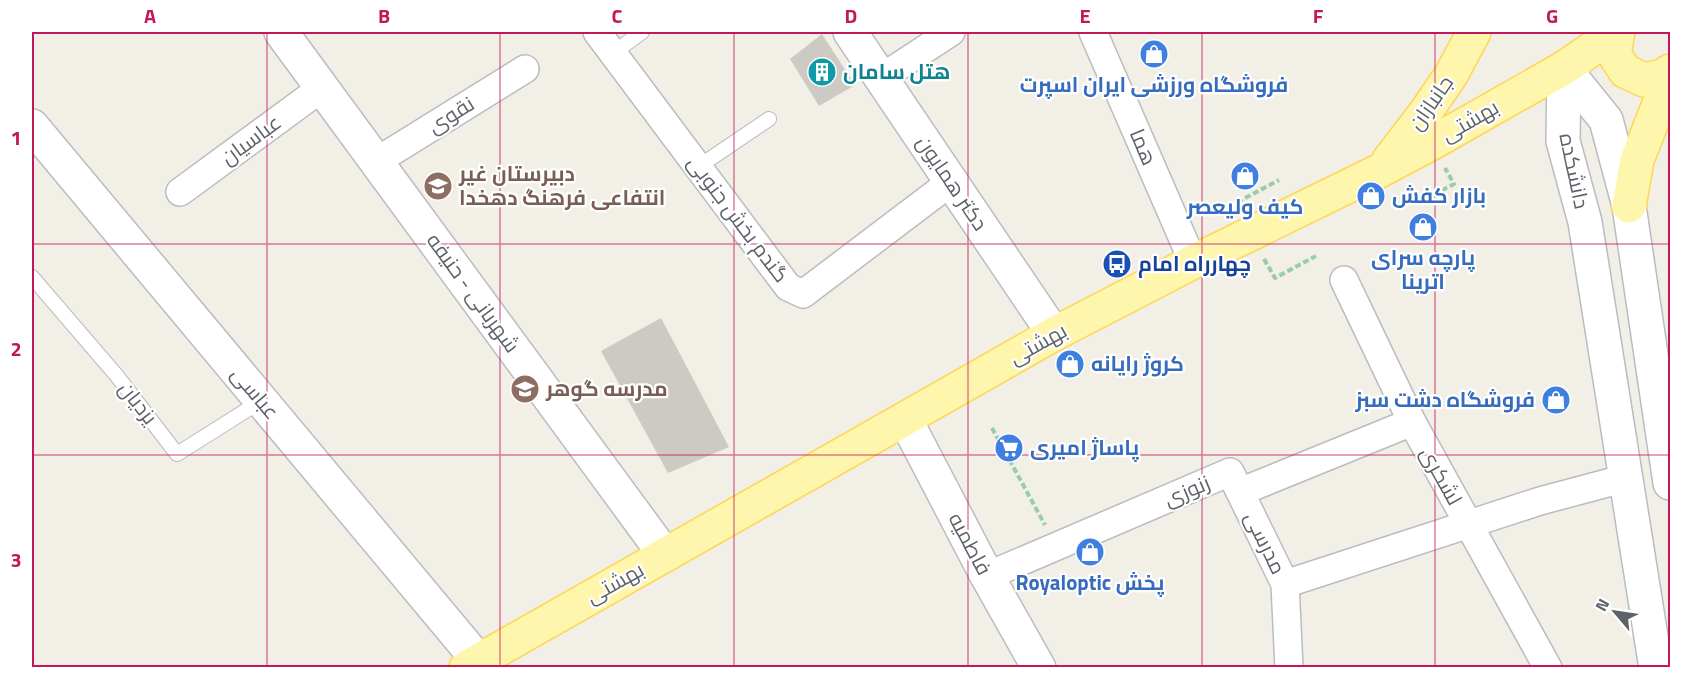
<svg xmlns="http://www.w3.org/2000/svg" width="1702" height="699" font-family="'Titillium Web',Cairo,sans-serif">
<rect width="100%" height="100%" fill="#f1efe6"/>
<g fill="#cccac3">
<path d="M822,34L855,85L819,106L790,59Z"/>
<path d="M661,318L729,447L668,473L601,351Z"/>
</g>
<g fill="none" stroke-linecap="round" stroke-linejoin="round">
<g stroke="#b9bcc1" stroke-width="16">
<g id="lane">
<path d="M613,53L642,32"/>
<path d="M698,167L769,119"/>
<path d="M32,277L117,376L177,454L261,401"/>
</g>
</g>
<g stroke="#b9bcc1" stroke-width="30">
<g id="street">
<path d="M597,32L788,287L803,294L939,191"/>
<path d="M1093,32L1193,262"/>
<path d="M881,78L951,32"/>
<path d="M377,161L525,69"/>
<path d="M180,192L323,87"/>
<path d="M1344,280L1412,422L1548,668"/>
<path d="M1240,492L1285,584L1289,668"/>
<path d="M987,576L1230,472L1240,492L1412,422"/>
<path d="M1285,584L1540,501L1626,478"/>
</g>
</g>
<g stroke="#b9bcc3" stroke-width="36">
<g id="secondary">
<path d="M281,32L665,555"/>
<path d="M850,32L1054,334"/>
<path d="M1564,68L1563,141L1585,222L1656,668"/>
<path d="M1564,68L1606,120L1629,206L1670,483"/>
<path d="M32,126L478,660"/>
<path d="M905,419L987,576L1039,668"/>
</g>
</g>
<g stroke="#ffd651" stroke-width="36">
<g id="primary">
<path d="M1618,32L1614,54L1625,71L1644,80L1663,76L1670,71"/>
<path d="M1389,160L1425,113L1451,75L1474,32"/>
<path d="M1629,206L1637,160L1661,99L1670,82"/>
<path d="M466,668L1054,334L1193,262L1381,170L1432,143L1564,68L1617,32"/>
</g>
</g>
<g stroke="#98cdaa" stroke-width="4" stroke-dasharray="6 3" stroke-linecap="butt">
<path d="M1418,203L1454,184L1445,168"/>
<path d="M1239,210L1236,203L1279,180"/>
<path d="M1264,259L1275,278L1316,256"/>
<path d="M992,428L1045,525"/>
</g>
<use href="#lane" stroke="#fff" stroke-width="14"/>
<use href="#street" stroke="#fff" stroke-width="27"/>
<use href="#secondary" stroke="#fff" stroke-width="33"/>
<use href="#primary" stroke="#fff6ad" stroke-width="33"/>
</g>
<path fill="none" stroke="#c2185b" stroke-width="1.5" stroke-opacity="0.55" d="M267,32V668M500,32V668M734,32V668M968,32V668M1202,32V668M1435,32V668M32,244H1670M32,455H1670"/>
<defs>
<g id="shop-disc" transform="scale(1.5)"><circle r="9.5" fill="#3f7fe0" stroke="#fff"/><path d="M-5-2.5h2.3a2.7 3.5 0 0 1 5.4 0H5L5.5 6h-11ZM-1.5-2.5h3a1.5 2.3 0 0 0-3 0Z" fill="#fff"/></g>
<g id="building-disc" transform="scale(1.5)"><circle r="9.5" fill="#0f9aa8" stroke="#fff"/><path d="M-4-6H4V6H1V3H-1V6H-4ZM-2.5-4.3h1.7v1.8h-1.7ZM.8-4.3h1.7v1.8H.8ZM-2.5-1h1.7V.8h-1.7ZM.8-1h1.7V.8H.8Z" fill="#fff"/></g>
<g id="school-disc" transform="scale(1.5)"><circle r="9.5" fill="#8d6e63" stroke="#fff"/><path d="M0-5L7-2L0 1L-7-2ZM-4 1L0 2.5L4 1V4Q0 6-4 4Z" fill="#fff"/></g>
<g id="bus-disc" transform="scale(1.5)"><circle r="9.5" fill="#1a4fb4" stroke="#fff"/><path d="M-5-6H5V4H4V6H2V4H-2V6H-4V4H-5ZM-3.5-4V0h7V-4ZM-3.5 1.2v1.5H-2V1.2ZM2 1.2v1.5H3.5V1.2Z" fill="#fff"/></g>
<g id="supermarket-disc" transform="scale(1.5)"><circle r="9.5" fill="#3f7fe0" stroke="#fff"/><path d="M-6-5.5h2.5l.6 2H6L4.5 2H-2.5L-4.4-4H-6ZM-1.5 3.2a1.3 1.3 0 1 0 .1 0ZM3 3.2a1.3 1.3 0 1 0 .1 0Z" fill="#fff"/></g>
</defs>
<g fill-rule="evenodd">
<use href="#shop-disc" x="1154" y="54"/>
<use href="#building-disc" x="822" y="72"/>
<use href="#shop-disc" x="1245" y="176"/>
<use href="#school-disc" x="438" y="186"/>
<use href="#shop-disc" x="1371" y="196"/>
<use href="#shop-disc" x="1423" y="227"/>
<use href="#bus-disc" x="1117" y="264"/>
<use href="#shop-disc" x="1070" y="364"/>
<use href="#school-disc" x="525" y="389"/>
<use href="#shop-disc" x="1556" y="400"/>
<use href="#supermarket-disc" x="1009" y="448"/>
<use href="#shop-disc" x="1090" y="552"/>
</g>
<g text-anchor="middle" stroke-width="4.5" stroke-linejoin="round" paint-order="stroke">
<g font-size="21" font-weight="bold" fill="#0d838f" stroke="#fff" text-anchor="start">
<text x="843" y="79">هتل سامان</text>
</g>
<g font-size="21" font-weight="bold" fill="#366cbe" stroke="#fff">
<text x="1154" y="92">فروشگاه ورزشی ایران اسپرت</text>
<text x="1392" y="203" text-anchor="start">بازار کفش</text>
<text x="1245" y="214">کیف ولیعصر</text>
<text x="1423" y="265">پارچه سرای<tspan x="1423" dy="24">اترینا</tspan></text>
<text x="1091" y="371" text-anchor="start">کروژ رایانه</text>
<text x="1535" y="407" text-anchor="end">فروشگاه دشت سبز</text>
<text x="1030" y="455" text-anchor="start">پاساژ امیری</text>
<text x="1090" y="590">Royaloptic پخش</text>
</g>
<g font-size="21" fill="#5d6268" stroke="#fff">
<text transform="translate(1431 103) rotate(-55)" y="7">جانبازان</text>
<text transform="translate(451 115) rotate(-32)" y="7">نقوی</text>
<text transform="translate(1470 121) rotate(-30)" y="7">بهشتی</text>
<text transform="translate(251 140) rotate(-36)" y="7">عباسیان</text>
<text transform="translate(1143 147) rotate(67)" y="7">هما</text>
<text transform="translate(1574 171) rotate(78)" y="7">دانشکده</text>
<text transform="translate(952 183) rotate(56)" y="7">دکتر همایون</text>
<text transform="translate(738 219) rotate(53)" y="7">گندم بخش جنوبی</text>
<text transform="translate(473 293) rotate(54)" y="7">شهربانی - حنیفه</text>
<text transform="translate(1038 344) rotate(-29)" y="7">بهشتی</text>
<text transform="translate(255 393) rotate(50)" y="7">عباسی</text>
<text transform="translate(138 403) rotate(52)" y="7">یزدیان</text>
<text transform="translate(1441 476) rotate(61)" y="7">لشکری</text>
<text transform="translate(1187 491) rotate(-23)" y="7">زنوزی</text>
<text transform="translate(1265 543) rotate(64)" y="7">مدرسی</text>
<text transform="translate(970 544) rotate(62)" y="7">فاطمیه</text>
<text transform="translate(615 583) rotate(-29)" y="7">بهشتی</text>
</g>
<g font-size="21" font-weight="bold" fill="#785e54" stroke="#fff" text-anchor="start">
<text x="459" y="181">دبیرستان غیر<tspan x="459" dy="24">انتفاعی فرهنگ دهخدا</tspan></text>
<text x="546" y="396">مدرسه گوهر</text>
</g>
<g font-size="21" font-weight="bold" fill="#164399" stroke="#fff" text-anchor="start">
<text x="1138" y="271">چهارراه امام</text>
</g>
</g>
<rect width="1702" height="699" fill="none" stroke="#ffffff" stroke-width="66"/>
<g transform="translate(1615 612) rotate(299)" stroke="#ffffff" stroke-width="4.5" paint-order="stroke">
<path d="M0-4.5L10 22L0 15L-10 22Z" fill="#5d6268"/>
<text y="-9" font-size="16" font-weight="bold" text-anchor="middle" fill="#5d6268">N</text>
</g>
<rect x="33" y="33" width="1636" height="633" fill="none" stroke="#c2185b" stroke-width="2"/>
<g font-size="20" text-anchor="middle" font-weight="bold" fill="#c2185b">
<text x="150" y="23">A</text>
<text x="384" y="23">B</text>
<text x="617" y="23">C</text>
<text x="851" y="23">D</text>
<text x="1085" y="23">E</text>
<text x="1318" y="23">F</text>
<text x="1552" y="23">G</text>
<text x="16" y="145">1</text>
<text x="16" y="356">2</text>
<text x="16" y="567">3</text>
</g>
</svg>
